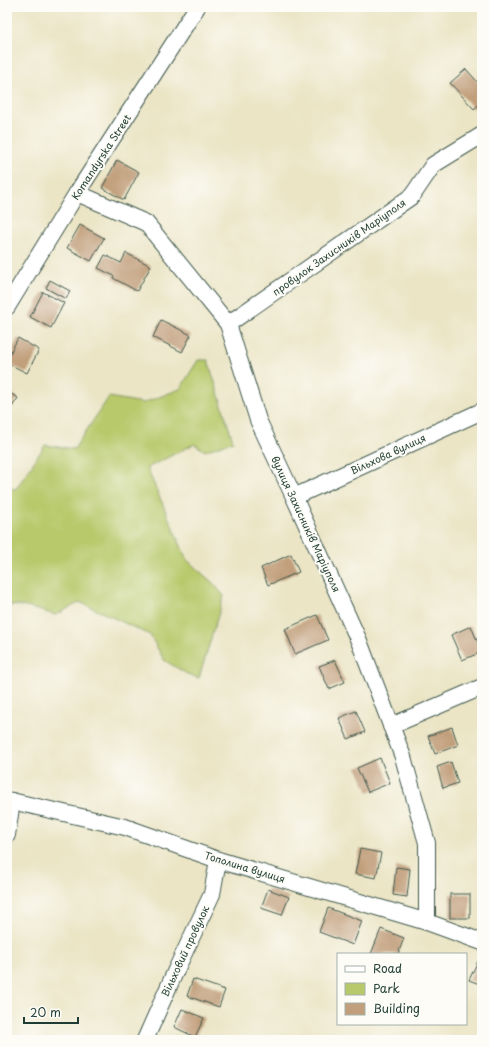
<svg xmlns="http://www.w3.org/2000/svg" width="489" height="1047" font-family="'Playpen Sans',sans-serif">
<rect width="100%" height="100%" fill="#fdfcf7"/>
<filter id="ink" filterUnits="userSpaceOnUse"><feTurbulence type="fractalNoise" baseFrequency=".025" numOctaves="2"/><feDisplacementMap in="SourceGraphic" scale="8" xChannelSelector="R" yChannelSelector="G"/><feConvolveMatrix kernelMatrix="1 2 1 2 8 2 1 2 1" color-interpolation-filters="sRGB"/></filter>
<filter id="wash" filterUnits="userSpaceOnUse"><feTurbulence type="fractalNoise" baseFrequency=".012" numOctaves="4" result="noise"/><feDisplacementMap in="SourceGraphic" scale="16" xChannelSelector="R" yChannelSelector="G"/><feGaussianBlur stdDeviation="0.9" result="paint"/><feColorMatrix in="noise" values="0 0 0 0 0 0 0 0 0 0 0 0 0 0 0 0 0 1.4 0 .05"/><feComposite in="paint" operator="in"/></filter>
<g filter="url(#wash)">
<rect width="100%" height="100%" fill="#ebe5c6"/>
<path fill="#b8c96c" stroke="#6c8350" d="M198,360H208L233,441L205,451L194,444L147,468L187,560L213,583L224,596L199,678L187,674L164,660L150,635L80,602L56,615L23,606L7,605V488L16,489L45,445L74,449L109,397L143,403L180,389Z"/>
<g id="blocks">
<g fill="#c19f7c">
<path d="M466,69L482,87V102L474,109L450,83Z"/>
<path d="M117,160L139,172L124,200L102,188Z"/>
<path d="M80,225L104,238L91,261L67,248Z"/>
<path d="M126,253L151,266L137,291L113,278L114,276L98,268L105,255L121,263Z"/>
<path d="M50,280L70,291L66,299L46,288Z"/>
<path d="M43,292L64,303L51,328L30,317Z"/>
<path d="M161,320L191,335L182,352L153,337Z"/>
<path d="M18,338L39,350L27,373L7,363V359Z"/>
<path d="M7,391L18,398L7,414Z"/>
<path d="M291,554L299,572L268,585L261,568Z"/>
<path d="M317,615L328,640L295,654L285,629Z"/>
<path d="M471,626L482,652L462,660L451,635Z"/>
<path d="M335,660L345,682L329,689L319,666Z"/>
<path d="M356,711L365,732L348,739L339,718Z"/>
<path d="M452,727L458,745L435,754L428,736Z"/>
<path d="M380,758L390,783L368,792L357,768Z"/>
<path d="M451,762L458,783L443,788L437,767Z"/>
<path d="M360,849L381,853L376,878L355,874Z"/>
<path d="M396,867L410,869L407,897L393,895Z"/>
<path d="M268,889L289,897L282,915L261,908Z"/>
<rect x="450" y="894" width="20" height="24"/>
<path d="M328,908L362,921L353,945L319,932Z"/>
<path d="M381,929L404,938L398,954H371Z"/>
<path d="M478,961L482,964V985L469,980Z"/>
<path d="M193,979L225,990L219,1007L187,996Z"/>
<path d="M182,1009L204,1018L195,1037L174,1027Z"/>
</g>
</g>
</g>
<g filter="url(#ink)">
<use href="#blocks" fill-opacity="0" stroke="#3e564a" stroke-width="1"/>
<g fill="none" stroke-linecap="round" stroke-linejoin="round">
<g stroke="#3e564a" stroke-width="18">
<g id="street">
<path d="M77,193L146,223L228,324L258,420L294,497L359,641L403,757L427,843V922"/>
<path d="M7,307L77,193L197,7"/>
<path d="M228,324L412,196L433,165L482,135"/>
<path d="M294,497L482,411"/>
<path d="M391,726L482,687"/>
<path d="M7,800L125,827L218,860L427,922L482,942"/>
<path d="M7,835L12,801"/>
<path d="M145,1040L176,970L212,894L218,860"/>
</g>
</g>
<use href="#street" stroke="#fff" stroke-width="16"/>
</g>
</g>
<g text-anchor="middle" stroke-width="4" stroke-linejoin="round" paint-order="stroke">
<g font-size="10" fill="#1f3d34" stroke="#fdfcf7">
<text transform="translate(101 157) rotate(-57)" y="4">Komandyrska Street</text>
<text transform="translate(339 247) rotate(-35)" y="4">провулок Захисників Маріуполя</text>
<text transform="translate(388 454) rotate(-25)" y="4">Вільхова вулиця</text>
<text transform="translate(306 524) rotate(65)" y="4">вулиця Захисників Маріуполя</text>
<text transform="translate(245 867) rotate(17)" y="4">Тополина вулиця</text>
<text transform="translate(185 951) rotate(-65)" y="4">Вільховий провулок</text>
</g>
</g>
<rect width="489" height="1047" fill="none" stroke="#fdfcf7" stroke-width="24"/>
<rect x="337" y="953" width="130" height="72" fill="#fdfcf7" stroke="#a4b0a9"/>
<rect x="345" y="966" width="20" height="6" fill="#ffffff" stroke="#a4b0a9"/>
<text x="373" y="973" font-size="12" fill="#1f3d34">Road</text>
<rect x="345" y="983" width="20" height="12" fill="#b8c96c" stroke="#a4b0a9"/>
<text x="373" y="993" font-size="12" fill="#1f3d34">Park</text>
<rect x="345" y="1003" width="20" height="12" fill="#c19f7c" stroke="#a4b0a9"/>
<text x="373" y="1013" font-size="12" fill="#1f3d34">Building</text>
<path d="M24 1017v6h54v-6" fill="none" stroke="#1f3d34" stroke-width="2"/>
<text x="30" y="1017" font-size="12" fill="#1f3d34" stroke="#fdfcf7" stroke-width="3" paint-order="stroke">20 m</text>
</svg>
